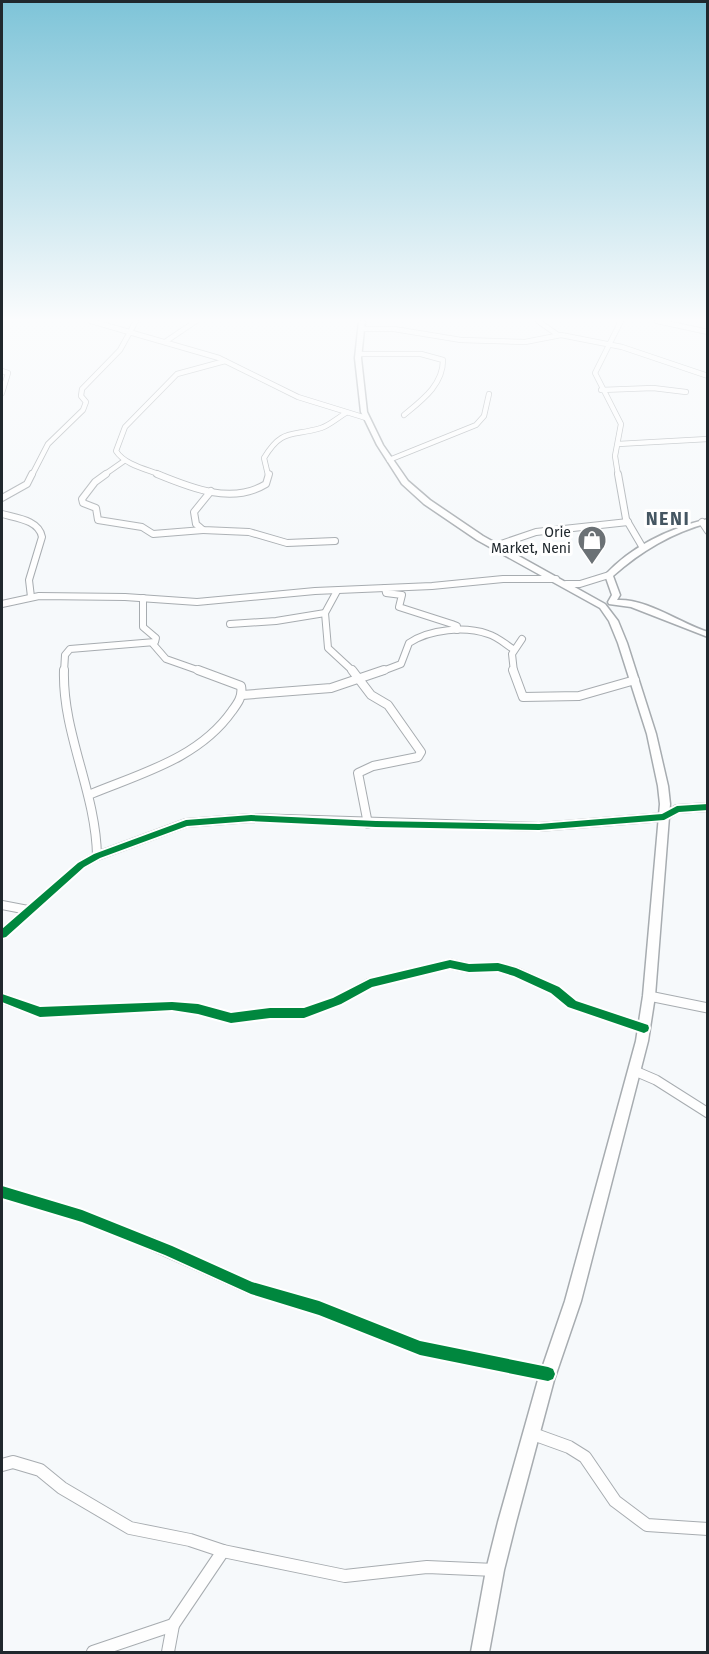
<svg xmlns="http://www.w3.org/2000/svg" width="709" height="1654" font-family="'Fira Sans',sans-serif">
<rect width="100%" height="100%" fill="#f6f9fb"/>
<g fill="none" stroke-linecap="round" stroke-linejoin="round">
<g stroke="#a7acb0" stroke-width="6">
<g id="street-far4">
<path d="M91,321L219,358L298,397L366,418"/>
<path d="M538,321L558,335"/>
<path d="M657,321L708,332"/>
<path d="M362,329H394L461,340L525,342L561,335L622,347L708,376"/>
<path d="M165,342L196,321"/>
<path d="M358,354H421L443,360C443,385 422,400 404,415"/>
<path d="M2,371L8,373L2,393"/>
<path d="M601,390L653,388L686,392"/>
<path d="M618,444L708,439"/>
<path d="M389,460L476,425L484,416L489,394"/>
<path d="M32,475L48,444L83,410L86,402L81,396L82,389L120,350L136,321"/>
<path d="M104,475L124,461"/>
<path d="M161,475C146,469 125,465 116,451L125,427L177,374L225,361"/>
<path d="M268,475L264,458C282,428 291,437 321,428C330,425 337,418 346,413"/>
<path d="M618,475L615,456L621,424L595,373L621,321"/>
</g>
</g>
<g stroke="#a7acb0" stroke-width="8">
<g id="street-far3">
<path d="M106,474L95,482L82,499L83,503L96,508L98,520L142,527L153,534L203,530"/>
<path d="M157,474C191,488 232,505 266,484L269,474"/>
<path d="M618,474L626,519L643,548"/>
<path d="M211,491L194,512L196,524L203,530L249,532L287,543L335,541"/>
<path d="M2,498L27,484L32,474"/>
<path d="M2,514C16,518 39,520 42,537L29,580L31,597"/>
<path d="M702,522L708,531"/>
<path d="M495,546L536,532L628,522"/>
<path d="M566,584H580L609,575"/>
<path d="M385,588L386,593L402,595L399,607L452,624L457,626V630"/>
<path d="M337,591L325,613L328,648L354,672"/>
<path d="M2,604L39,596L125,597L197,602L315,591L432,586L503,579H556"/>
<path d="M230,624L276,621L325,613"/>
<path d="M153,644L166,659L203,672"/>
<path d="M64,672L65,655L70,649L155,642L156,638L143,627V598"/>
<path d="M380,672L401,664L409,643C430,629 465,626 488,634C498,637 505,644 513,649"/>
<path d="M514,672L512,654L522,639"/>
</g>
</g>
<g stroke="#a7acb0" stroke-width="10">
<g id="street-far2">
<path d="M64,670C62,733 96,792 97,856"/>
<path d="M352,670L371,695L388,705L421,752L418,757L373,766L358,773L368,824"/>
<path d="M513,670L523,697L579,696L635,680"/>
<path d="M242,695L331,688L384,670"/>
<path d="M91,794C142,773 199,758 232,711C238,703 243,696 241,686L198,670"/>
<path d="M2,905L28,910"/>
<path d="M14,923L81,865L97,856L186,823L251,818L539,827L664,817L677,809L708,807"/>
</g>
</g>
<g stroke="#a7acb0" stroke-width="11">
<g id="street-far1">
<path d="M2,934L16,922"/>
<path d="M649,996L708,1008"/>
<path d="M2,998L40,1012L172,1006L198,1009L231,1018L270,1013H304L337,1001L370,983L450,964L469,968L498,967L516,972L555,990L572,1004L644,1028"/>
<path d="M635,1071L656,1080L708,1113"/>
<path d="M2,1192L82,1216L153,1244"/>
</g>
</g>
<g stroke="#a7acb0" stroke-width="14">
<g id="street">
<path d="M150,1243L251,1288L319,1308L420,1348L548,1374"/>
<path d="M533,1434L569,1447L585,1457L615,1501L647,1525L708,1529"/>
<path d="M2,1465L13,1462L40,1470L62,1488L130,1528L190,1540L223,1551L345,1576L427,1567L495,1570"/>
<path d="M93,1652L173,1625L223,1551"/>
<path d="M168,1652L173,1625"/>
</g>
</g>
<g stroke="#a7acb0" stroke-width="3">
<g id="secondary">
<path d="M359,321H365L361,358L367,412L383,445L408,481L430,500L483,536L605,604L618,621L627,643L656,734L668,786L670,804L655,996L648,1041L581,1301L554,1380L516,1522L504,1570L489,1652H471L486,1570L498,1522L538,1380L565,1301L636,1041L643,996L660,804L658,786L647,734L618,643L609,621L600,608L477,540L424,504L402,484L377,445L361,412L355,358Z"/>
<path d="M708,519V523C671,533 641,551 613,576L620,595L617,600C646,598 680,623 708,632V637L631,607L609,604L608,602L612,595L605,575C632,546 670,528 708,519Z"/>
</g>
</g>
<use href="#street-far4" stroke="#fefefe" stroke-width="4.5"/>
<use href="#street-far3" stroke="#fefefe" stroke-width="6"/>
<use href="#street-far2" stroke="#fefefe" stroke-width="8"/>
<use href="#street-far1" stroke="#fefefe" stroke-width="9"/>
<use href="#street" stroke="#fefefe" stroke-width="12"/>
<use href="#secondary" fill="#fefefe" fill-rule="evenodd"/>
<g stroke="#fff" stroke-width="4">
<g id="cycleway">
<path d="M708,804V810L679,812L664,820L539,830L376,827L251,821L187,826L100,858L84,867L6,937L2,938V929L78,863L94,854L186,820L251,815L376,821L539,824L662,814L677,806Z"/>
<path d="M450,960L469,964L498,963L516,968L559,987L576,1001L648,1025L649,1028L648,1031L644,1033L568,1007L551,993L514,976L498,971L469,972L450,968L372,987L341,1004L304,1018H270L231,1023L198,1014L172,1010L40,1017L2,1002V994L40,1007L172,1002L198,1004L231,1013L270,1008H304L333,998L370,979Z"/>
<path d="M2,1186L82,1210L172,1246L252,1282L319,1301L420,1341L548,1367L553,1369L555,1374L553,1379L548,1381L420,1355L319,1315L251,1294L165,1255L82,1222L2,1198Z"/>
</g>
</g>
<use href="#cycleway" fill="#00873e" fill-rule="evenodd"/>
</g>
<linearGradient id="sky" x2="0" y2="1"><stop stop-color="#7ec4d8"/><stop offset="0.58" stop-color="#fbfcfd"/><stop offset="1" stop-color="#fbfcfd" stop-opacity="0"/></linearGradient>
<rect width="709" height="552" fill="url(#sky)"/>
<defs>
<g id="shop-pin" transform="scale(1.5)"><path d="M0 17L-7.5 6A9.5 9.5 0 1 1 7.5 6Z" fill="#6b7175" stroke="#fff"/><path d="M-5-2.5h2.3a2.7 3.5 0 0 1 5.4 0H5L5.5 6h-11ZM-1.5-2.5h3a1.5 2.3 0 0 0-3 0Z" fill="#fff"/></g>
</defs>
<g fill-rule="evenodd">
<use href="#shop-pin" x="592" y="540"/>
</g>
<g text-anchor="middle" stroke-width="6" stroke-linejoin="round" paint-order="stroke">
<g font-size="14" fill="#20282d" stroke="#fff" text-anchor="end">
<text x="571" y="537">Orie<tspan x="571" dy="16">Market, Neni</tspan></text>
</g>
<g font-size="18" font-weight="bold" letter-spacing="1.5" fill="#455662" stroke="#fff">
<text x="668" y="525">NENI</text>
</g>
</g>
<rect width="709" height="1654" fill="none" stroke="#20282d" stroke-width="6"/>
</svg>
